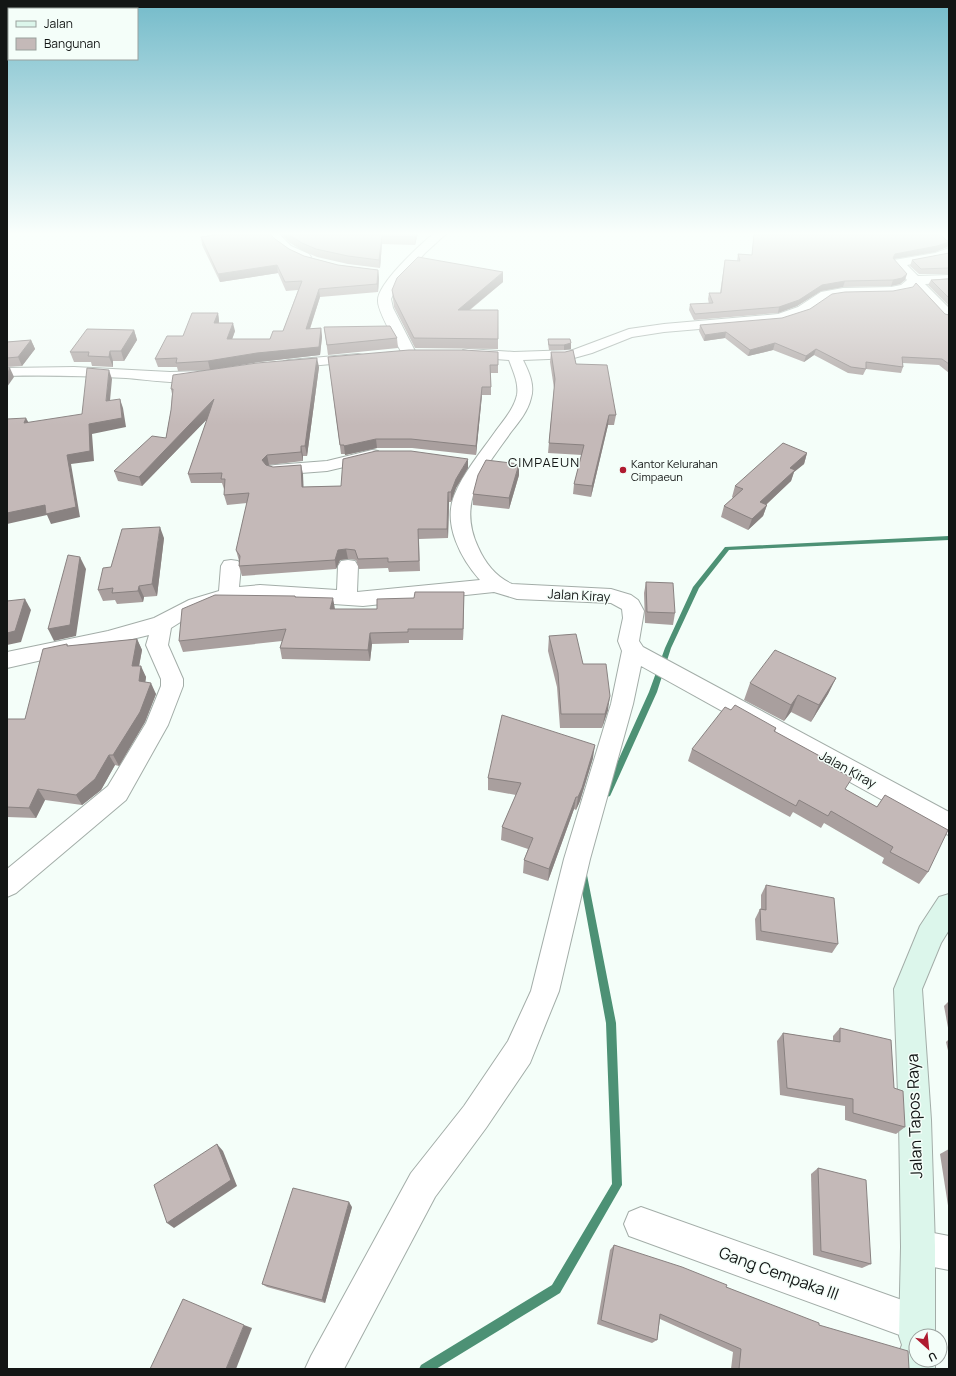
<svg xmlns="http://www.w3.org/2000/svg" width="956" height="1376" font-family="Manrope,sans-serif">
<rect width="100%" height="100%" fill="#f4fef9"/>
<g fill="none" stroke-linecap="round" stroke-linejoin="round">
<g fill="#4d9175" fill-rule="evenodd">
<path d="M949,536V540L729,550L699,588L671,648L657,692L611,794L610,796L607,797L604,796L603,794L649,692L665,648L693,587L725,547Z"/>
<path d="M583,871L586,872L587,875L616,1023L622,1185L560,1293L436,1369H419L421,1365L552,1285L612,1184L606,1023L579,875L580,872Z"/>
</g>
<g stroke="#a3ada8" stroke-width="2">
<g id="minor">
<path d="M266,233H278L291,246L309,254L311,257L309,260C294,264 274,245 266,233Z"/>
<path d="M434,233H447L425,253L397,285L391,299L393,308L416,353L414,356L409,357L404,356L402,353C396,342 377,311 378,300C378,283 421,244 434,233Z"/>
<path d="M934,233H946L949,235V246L945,245Z"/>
<path d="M949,248V257H948L907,265L918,276L949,275V283L925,284L949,308V320L944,319L914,287L910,291L891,295L843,296L830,298L808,313L780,322L664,332L632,337L592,353L574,358L523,360C529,372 535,385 531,398C528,411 519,422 511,432C485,469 456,500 478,547C485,563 496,577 512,584L611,589L631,595L638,600L644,611L639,641L643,647L949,812V835L940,832L641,666L633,704L590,859L559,991L546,1023L530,1063L486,1128L435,1197L344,1369H305L311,1356L411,1173L464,1106L508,1041L531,991L564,859L611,704L622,651L618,641L623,618L622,609L611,603L517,599L494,592L363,606L260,599L237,601L213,606L190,616L171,628L168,645L183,679V686L168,725L126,800L16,893L7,897V869L108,786L146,723L161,686V679L146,645L149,635L108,645L7,668V652L108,631L154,618L189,600L219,591L221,566L224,561L231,560L238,561L241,566L239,587L260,585L337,590L338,566L341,561L348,560L355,561L358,566L357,592L480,580C461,559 443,525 454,496C463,473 481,452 495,432C503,421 514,409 517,395C519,383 513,371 509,360L468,357L463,356L461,353L463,350L468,349L514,352L573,350L629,329L664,324L778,314L798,307L821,292L843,288L891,287L901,285L907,280L894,266L892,263L894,260L935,253Z"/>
<path d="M358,354L363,355L365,358L363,361L289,368L284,367L282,364L284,361L289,360Z"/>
<path d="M74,367L170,372L203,371L208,373L211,376L208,379C182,386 153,380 126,378C86,376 47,375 7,376V368Z"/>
<path d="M372,450L378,451L380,455L378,459L327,471L275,475L269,474L266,470L269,466L275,465L327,461Z"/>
<path d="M641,1207L930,1310L935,1323L930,1336H916V1341L629,1236L624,1224L629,1212Z"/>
<path d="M918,1230L949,1236V1270L918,1264L906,1259L901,1247L906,1235Z"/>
</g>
</g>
<g stroke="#a3ada8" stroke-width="2">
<path id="secondary" d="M949,894V930L941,943L922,989L931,1120L935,1247V1336H916V1360H935V1369H897V1357L902,1345L899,1336L901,1247L899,1120L894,989L920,926L939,897Z"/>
</g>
<use href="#minor" fill="#fff" fill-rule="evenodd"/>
<use href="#secondary" fill="#dcf6eb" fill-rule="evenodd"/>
</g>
<g fill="#a99f9e">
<path d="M210,233H269L275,239L289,249L304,256L338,265L378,270L379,278L378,292L320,297L310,329L321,328L322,337L320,355L259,362L210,370L178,371L177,367H158L155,359L183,336L218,313L219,321V323L235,331L232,339H270L283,331L298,290L286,291L278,273L220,282L202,245L201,237L212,235Z"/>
<path d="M280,233H421V234L418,233L415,245L382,244L380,268L348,264L317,257L303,251L290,243Z"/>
<path d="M754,233H939L946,240L949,241V242L947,247L935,252L894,259L905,280L900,284L891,286L843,287L821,291L797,306L778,313L694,320L689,310L690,304H709L708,299L709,293H720L725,260L737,261L738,254L752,255Z"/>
<path d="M949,253V274H919L910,266L912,260Z"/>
<path d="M949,278V306L928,285L931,280Z"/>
<path d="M503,282L470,310L498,339V349L415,348L394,307L393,299L392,290Z"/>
<path d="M945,314L949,315V373L939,365L903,363V367L901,373L866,369L863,375L848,373L814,355L804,362L773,350L748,356L725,338L704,341L699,331L700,325Z"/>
<path d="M324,327L397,338L398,348L328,355Z"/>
<path d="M134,330L137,340L124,361H113V367L92,366L91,362H74L70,352Z"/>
<path d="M548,339L571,343V349L564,350H549L548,344Z"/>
<path d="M31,340L35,349L22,366L7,367V342Z"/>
<path d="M498,352V373H491V395H482L476,455L412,448H377L345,455V454H341L328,357Z"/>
<path d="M551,352L576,364L616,415L614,425H608L591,497L573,494L574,484L582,455L548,453L554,388L550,362Z"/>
<path d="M319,367L307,456H303V461L269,465L268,466L303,474V487L341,486L468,468L456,488L451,502H449L448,538L419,539L420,571L389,572L388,568L359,569L356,560L348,559L340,560L336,569L242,576L239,566V561L236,550L247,503L227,505L224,495L225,489H224L222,483H191L188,474L208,418L142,486L118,481L114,471L166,438L171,410L172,394L171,389Z"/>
<path d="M807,453L804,464L794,472L791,481L766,505H767L763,516L748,530L721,517L724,506L733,498L732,497L735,486Z"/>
<path d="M519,464V475L509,509L473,505V494Z"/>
<path d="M164,538L157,596L144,597L143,602L117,604L115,600L103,601L98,590L111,567Z"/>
<path d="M646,582L675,613L673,625L645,623L644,593Z"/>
<path d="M464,592L463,640H409V643L372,644L370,661L282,659L280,648L282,641L183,652L179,641L295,596L296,597L335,609H377L414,598Z"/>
<path d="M549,636L583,664L608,710L602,728H560L557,687L548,651Z"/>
<path d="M137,639L142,650L139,666L146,677L145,682L156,694L145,722L119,766L115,765L101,790L82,805L45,800L36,818L7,817V719H25L67,644L68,646Z"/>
<path d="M836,678L828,694L811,722L791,712L784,721L744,700L750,683Z"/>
<path d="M731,710L776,728L775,732L827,760L825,764L845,789L877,807L885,795L928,872L919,884L882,863L884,858L824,823L821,828L793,812L790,817L688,761L692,749Z"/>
<path d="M593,758L580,801L576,810L574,809L548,881L523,873L524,860L528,849L501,840L502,827L516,795L488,790V778Z"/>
<path d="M766,885L838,944L832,953L756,940L755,919L760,909H761V895Z"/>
<path d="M949,1001V1033L944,1006Z"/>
<path d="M840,1028L894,1088L905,1127L896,1134L845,1120V1106L780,1095L777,1041L783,1033L833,1041V1036Z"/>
<path d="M949,1039V1055L946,1042Z"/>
<path d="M949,1149V1212L940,1154Z"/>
<path d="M818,1168L871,1264L862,1268L813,1255L811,1174Z"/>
<path d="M352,1207L325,1303L267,1287L262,1284Z"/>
<path d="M614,1245L726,1287L819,1325L909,1369H731L733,1352L660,1319L657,1340L652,1343L597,1324L610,1250Z"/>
</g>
<g fill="#898281">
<path d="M416,233H418L415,245V237Z"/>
<path d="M382,236V244L380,268L379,260Z"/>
<path d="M949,242L947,247L935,252L893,259L891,264L895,254Z"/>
<path d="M277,265L278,273L220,282L218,274Z"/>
<path d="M378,270L379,278L378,292L377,284Z"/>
<path d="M503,272V282L458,319V310Z"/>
<path d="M907,274L905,280L900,284L891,286L893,280Z"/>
<path d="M845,281L843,287L821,291L797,306L778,313L779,307L822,285Z"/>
<path d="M319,289L320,297L307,337L306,329Z"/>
<path d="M218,313L219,321L216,331L214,323Z"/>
<path d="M233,323L235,331L229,348L227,339Z"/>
<path d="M321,328L322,337L320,355L259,362L210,370L208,361Z"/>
<path d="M134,330L137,340L124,361L121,351Z"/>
<path d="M726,332L725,338L704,341L705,335Z"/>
<path d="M31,340L35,349L22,366L18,357Z"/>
<path d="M571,343V349L564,350V345Z"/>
<path d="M775,343L773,350L748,356L750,350Z"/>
<path d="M816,349L814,355L804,362L806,356Z"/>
<path d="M110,351L113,361V367L109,357Z"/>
<path d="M317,358L319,367L307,456L305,446Z"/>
<path d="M10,368L14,377L7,387V372Z"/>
<path d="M109,370L112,379L109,411L106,401Z"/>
<path d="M482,387V395L476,455V446Z"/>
<path d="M120,399L123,408L126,427L92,434L94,461L71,464L80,517L51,524L47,515L7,524V513L67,455L89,424Z"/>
<path d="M214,399L217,409L142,486L139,477Z"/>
<path d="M609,415L608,425L591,497L592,486Z"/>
<path d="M26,418L31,427L24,423Z"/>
<path d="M376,439L377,448L345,455L344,446Z"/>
<path d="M301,446L303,456V461L301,452Z"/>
<path d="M807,453L804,464L794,472L791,481L757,513L760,502L790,468Z"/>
<path d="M267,455L269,465L264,470L262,460Z"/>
<path d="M468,459V468L456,488L451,502V492L456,479Z"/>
<path d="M519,464V475L509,509V498Z"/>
<path d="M301,465L303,474L304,497L302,487Z"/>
<path d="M448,492L449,502L448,538L447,529Z"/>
<path d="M767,505L763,516L748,530L752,519Z"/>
<path d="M160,527L164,538L157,596L152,584Z"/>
<path d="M346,549L348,559L340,560L336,569L335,560L338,550Z"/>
<path d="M80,557L86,569L76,636L54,641L48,629Z"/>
<path d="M139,586L144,597L143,602L138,591Z"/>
<path d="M464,592V603L463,640V629Z"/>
<path d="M333,598L335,609H330Z"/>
<path d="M25,599L31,610L21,642L7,645V633Z"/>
<path d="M370,633L372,644L370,661L368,650Z"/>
<path d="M137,639L142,650L137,677L132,666Z"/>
<path d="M141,666L146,677L144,692L139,681Z"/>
<path d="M836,678L828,694L811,722L819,705Z"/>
<path d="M151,683L156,694L145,722L119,766L113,755Z"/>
<path d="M798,695L791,712L784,721L791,705Z"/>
<path d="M610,696L608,710L602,728L605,714Z"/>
<path d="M595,745L593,758L580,801L576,810L578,797Z"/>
<path d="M109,755L115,765L101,790L82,805L76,795Z"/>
<path d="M38,789L45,800L36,818L29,808Z"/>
<path d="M576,797L574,809L548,881L549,869Z"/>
<path d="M217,1144L223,1151L237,1186L174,1228L167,1223Z"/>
<path d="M349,1202L352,1207L325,1303L322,1300Z"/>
<path d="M244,1325L252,1328L236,1369H226Z"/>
</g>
<g fill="#c4b9b8" stroke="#898281">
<path d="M215,233H269L275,239L289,249L304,256L338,265L378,270L377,284L319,289L306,329L321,328L319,347L257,353L208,361L176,363L177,358L155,359L167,336H183L192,313H218L214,323H233L227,339H270L273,331H283L302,281L285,282L277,265L218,274L201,237L216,235Z"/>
<path d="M286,233H416L415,237L382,236L379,260L348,256L316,249L302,243L289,235Z"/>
<path d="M754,233H939L946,240L949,242L937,246L895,254L893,258L907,274L902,278L893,280L845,281L822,285L799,300L779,307L695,314L690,304L713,303L709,293H721L725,260L740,261L738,254L752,255Z"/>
<path d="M949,253V268L921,269L912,260Z"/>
<path d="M418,257L503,272L458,310H498V339L414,338L394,298L392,290L397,278Z"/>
<path d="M949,279V298L931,280Z"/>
<path d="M916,283L945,314L949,315V364L942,359L902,357L903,367L866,362V369L851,367L816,349L806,356L775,343L750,350L726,332L705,335L700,325L782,318L810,309L832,294L845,292L893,291L913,287Z"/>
<path d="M390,326L397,338L327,345L324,327Z"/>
<path d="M87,329L134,330L121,351H110L109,357L88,356L89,352H70Z"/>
<path d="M548,339H570L571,343L564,345H549Z"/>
<path d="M31,340L18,357L7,358V342Z"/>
<path d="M409,350H463L498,352V365H490L491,387H482L476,446L411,439H376L344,446V445H340L328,357Z"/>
<path d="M573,350L576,364L607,365L616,415H609L592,486L574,484L584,445L549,443L555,379L551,352H565Z"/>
<path d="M317,358L305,446H301V452L267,455L262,460L266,465L273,467L301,465L302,487L341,486L343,459L376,451H411L468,459L456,479L451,492H448L447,529H418L419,561L388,562V558L358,559L355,550L346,549L338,550L335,560L239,566L240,556L236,550L249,493L224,495L225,479H221L222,473L188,474L214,399L139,477L114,471L152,436L166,438L171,410L173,389H171L173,375L257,363Z"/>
<path d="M7,368H10L7,372Z"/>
<path d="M87,368L109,370L106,401L120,399L122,418L89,424L90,451L67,455L76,507L46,514L45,505L7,513V419L26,418L24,423L82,414Z"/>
<path d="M783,443L807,453L790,468L795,470L760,502L767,505L752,519L724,506L743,489L735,486Z"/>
<path d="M486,460L519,464L509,498L473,494L478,475Z"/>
<path d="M160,527L152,584L139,586L138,591L112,593L113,588L98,590L103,568L111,567L122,529Z"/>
<path d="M68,555L80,557L70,625L48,629Z"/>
<path d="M646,582L673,583L675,613L647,612Z"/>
<path d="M415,592H464L463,629H408V632L370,633L368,650L280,648L286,629L179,641L182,609L215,595L295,596V597L333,598L330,609H377V599L414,598Z"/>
<path d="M25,599L15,631L7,633V601Z"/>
<path d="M576,634L583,664H606L610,696L605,714H561L558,673L549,636Z"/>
<path d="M137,639L132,666H141L139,681L151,683L140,712L113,755H109L95,779L76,795L38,789L29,808L7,807V719H25L43,649L67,644V646Z"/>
<path d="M775,650L836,678L819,705L798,695L791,705L750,683Z"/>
<path d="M735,705L776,728L774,731L827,760L824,763L852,778L845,789L877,807L885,795L948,830L928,872L890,852L893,847L831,811L828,816L799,800L796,806L692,749L725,707L731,710Z"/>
<path d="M502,715L595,745L582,788L578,797H576L549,869L524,860L533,838L502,827L521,783L488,778Z"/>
<path d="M766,885L834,898L838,944L761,931L760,909L766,910Z"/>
<path d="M840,1028L891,1040L894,1088L903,1091L905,1127L853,1113V1099L787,1088L783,1033L840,1042Z"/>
<path d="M217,1144L231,1180L167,1223L154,1185Z"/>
<path d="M818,1168L866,1180L871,1264L821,1251Z"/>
<path d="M293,1188L349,1202L322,1300L262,1284Z"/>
<path d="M614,1245L682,1267L727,1285L726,1287L819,1323V1325L908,1351L909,1369H739L741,1349L660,1314L657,1340L601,1320Z"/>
<path d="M183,1299L244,1325L226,1369H150Z"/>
</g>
<linearGradient id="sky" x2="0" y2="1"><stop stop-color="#74bbca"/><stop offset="0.55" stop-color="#fafffc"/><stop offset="1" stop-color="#fafffc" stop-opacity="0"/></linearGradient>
<rect width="956" height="425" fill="url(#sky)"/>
<circle fill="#af1b30" stroke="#f4fef9" stroke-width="1.5" cx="623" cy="470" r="4"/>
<g text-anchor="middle" stroke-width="3" stroke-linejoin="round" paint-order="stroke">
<g font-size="11" fill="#131615" stroke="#f4fef9" text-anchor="start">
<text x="631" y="468">Kantor Kelurahan<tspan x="631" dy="13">Cimpaeun</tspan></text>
</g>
<g font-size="13" letter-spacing="1" fill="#131615" stroke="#f4fef9">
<text x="544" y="467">CIMPAEUN</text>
</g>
<g font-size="13" fill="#131615" stroke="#f4fef9">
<text transform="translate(579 595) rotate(3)" y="5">Jalan Kiray</text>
<text transform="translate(848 769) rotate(29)" y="5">Jalan Kiray</text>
</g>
<g font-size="16" fill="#131615" stroke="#f4fef9">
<text transform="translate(914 1116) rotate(-92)" y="6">Jalan Tapos Raya</text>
<text transform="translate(779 1273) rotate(20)" y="6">Gang Cempaka III</text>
</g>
</g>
<rect width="956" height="1376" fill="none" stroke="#131615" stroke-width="16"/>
<rect x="8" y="8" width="130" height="52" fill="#f4fef9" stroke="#9aa19e"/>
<rect x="16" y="21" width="20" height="6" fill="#dcf6eb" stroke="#9aa19e"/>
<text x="44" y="28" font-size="12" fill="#131615">Jalan</text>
<rect x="16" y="38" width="20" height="12" fill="#c4b9b8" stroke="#9aa19e"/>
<text x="44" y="48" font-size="12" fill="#131615">Bangunan</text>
<g transform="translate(928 1348) rotate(153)"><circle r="19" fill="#f4fef9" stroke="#9aa19e"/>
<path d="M0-3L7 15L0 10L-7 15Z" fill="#af1b30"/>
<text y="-6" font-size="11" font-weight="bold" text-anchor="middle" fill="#131615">U</text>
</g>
</svg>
